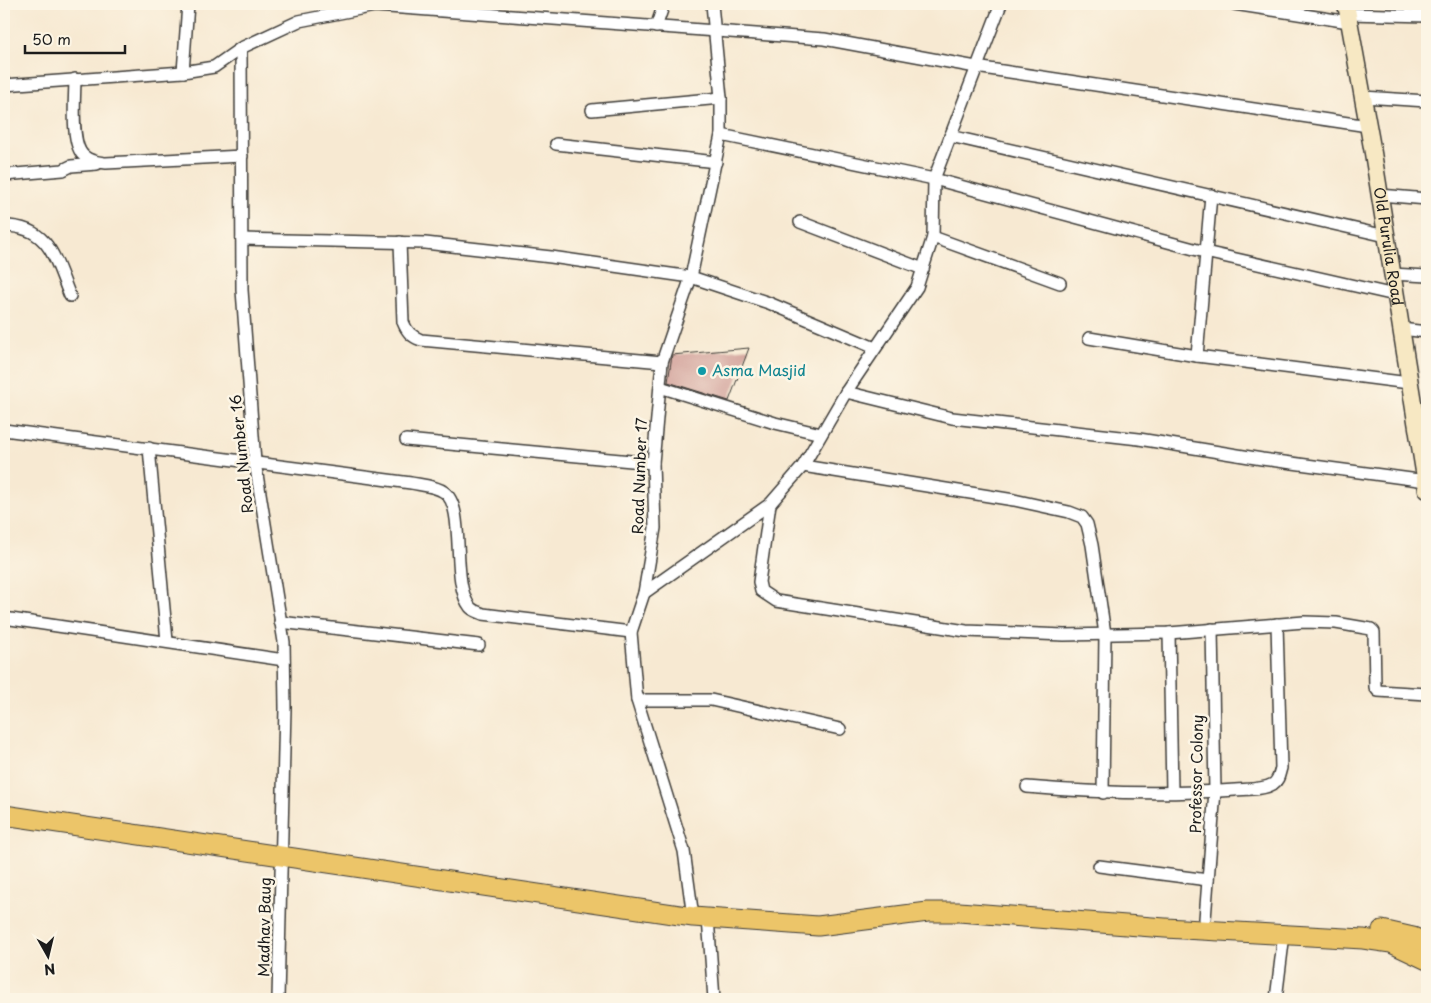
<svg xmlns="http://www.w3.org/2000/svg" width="1431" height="1003" font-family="'Playpen Sans',sans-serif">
<rect width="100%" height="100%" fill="#fcf5e5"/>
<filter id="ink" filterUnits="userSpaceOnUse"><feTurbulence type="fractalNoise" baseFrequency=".02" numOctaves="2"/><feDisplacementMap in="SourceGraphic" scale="10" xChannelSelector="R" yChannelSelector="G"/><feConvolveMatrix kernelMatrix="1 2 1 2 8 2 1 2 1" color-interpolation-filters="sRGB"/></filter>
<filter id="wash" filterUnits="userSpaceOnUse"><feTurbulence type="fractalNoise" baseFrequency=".0096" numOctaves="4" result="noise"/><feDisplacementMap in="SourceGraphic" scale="20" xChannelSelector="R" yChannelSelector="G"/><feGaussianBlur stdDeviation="1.12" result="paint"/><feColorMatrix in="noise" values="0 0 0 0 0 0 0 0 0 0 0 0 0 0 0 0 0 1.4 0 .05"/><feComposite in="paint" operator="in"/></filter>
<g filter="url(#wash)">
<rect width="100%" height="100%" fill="#f7e9d2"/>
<g id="blocks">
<path fill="#ce9993" d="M749,348L729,401L668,382L672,355Z"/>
</g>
</g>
<g filter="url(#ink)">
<use href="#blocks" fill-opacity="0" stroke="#3d3b37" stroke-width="1"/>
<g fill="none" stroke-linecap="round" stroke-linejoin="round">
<g stroke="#3d3b37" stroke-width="14">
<g id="minor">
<path d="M1234,4L1349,22"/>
<path d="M1348,14L1427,16"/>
<path d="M656,27L664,4"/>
<path d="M241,48L242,290L255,462L284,642L285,708L278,999"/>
<path d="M183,72L188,4"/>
<path d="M75,79C75,96 70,145 84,156C90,162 98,162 106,163L242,156"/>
<path d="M4,85L183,72L214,67L241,48L299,21L375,6L824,39L976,67L1368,126"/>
<path d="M1363,97L1427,101"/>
<path d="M592,110L721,98"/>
<path d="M721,135L934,179L1205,252L1395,295"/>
<path d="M950,136L1386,236"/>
<path d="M556,144L716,162"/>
<path d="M4,175L63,170L71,166L97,164"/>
<path d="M1211,195L1197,356L1409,383"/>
<path d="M1380,195L1427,199"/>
<path d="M800,222L923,269"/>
<path d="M4,226C50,226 55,260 70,296"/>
<path d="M933,237L1060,283"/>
<path d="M242,239L425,243L551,257L691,277L769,303L875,348"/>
<path d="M400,242L403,322C407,332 411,336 421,340L662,362"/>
<path d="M1392,274L1427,276"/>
<path d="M1401,329L1427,332"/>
<path d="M1089,338L1197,356"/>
<path d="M660,387L775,423L821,434"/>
<path d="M846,392L952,418L1139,439L1262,459L1426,481"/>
<path d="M4,430L411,483C421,485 436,486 444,492C467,507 450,582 470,607C473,611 479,612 483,614L631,632"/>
<path d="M406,440L653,463"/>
<path d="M149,448L167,641"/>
<path d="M803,466L1014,500L1069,512L1082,517L1087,524L1092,545L1105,634L1103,793"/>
<path d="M770,504L759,582L761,591L776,601L966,631L1064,635L1169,633L1304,622L1336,623L1371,629L1374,632L1375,687L1378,691L1427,694"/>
<path d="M644,593L770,504L803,466L846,392L917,287L933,237L934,179L1001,4"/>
<path d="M4,618L284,660"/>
<path d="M280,622L479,645"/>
<path d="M1169,633L1172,791"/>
<path d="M637,700H711L840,729"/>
<path d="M1027,787C1096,793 1165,795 1235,790C1246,789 1263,790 1273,784C1279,780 1279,774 1281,768L1277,624"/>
<path d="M1099,866L1208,880"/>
<path d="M693,917L684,851L637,700L631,632L644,593L655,528L653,463L662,362L691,277L721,135V98L712,4"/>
<path d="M708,918L714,999"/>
<path d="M1205,919L1215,791L1212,629"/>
<path d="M1276,999L1284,934"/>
</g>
</g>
<g stroke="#3d3b37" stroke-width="19">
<g id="secondary">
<path id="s1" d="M1346,4L1373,153L1427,490"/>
</g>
</g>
<g stroke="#3d3b37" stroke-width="21">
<g id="trunk">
<path d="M4,815L693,917L818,926L928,912H959L1165,928L1363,939L1391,943L1427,960"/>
<path d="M1382,930L1413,937L1427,943"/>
</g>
</g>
<use href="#minor" stroke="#fff" stroke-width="11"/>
<use href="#secondary" stroke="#f7e8c3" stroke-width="16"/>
<use href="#trunk" stroke="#ecc569" stroke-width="19"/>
</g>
</g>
<circle fill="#0f9aa8" stroke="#fcf5e5" stroke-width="2" cx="702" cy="371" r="5"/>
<g text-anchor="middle" stroke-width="5" stroke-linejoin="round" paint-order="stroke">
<g font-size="15" fill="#1c1c1c" stroke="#fcf5e5">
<text dy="5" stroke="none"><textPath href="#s1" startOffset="246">Old Purulia Road</textPath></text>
<text transform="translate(242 454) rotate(-96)" y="5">Road Number 16</text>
<text transform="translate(640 476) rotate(-88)" y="5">Road Number 17</text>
<text transform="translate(1197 774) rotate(-89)" y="5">Professor Colony</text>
<text transform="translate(265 927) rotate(-89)" y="5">Madhav Baug</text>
</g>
<g font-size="15" fill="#0d838f" stroke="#fcf5e5" text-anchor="start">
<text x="712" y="376">Asma Masjid</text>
</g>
</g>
<rect width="1431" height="1003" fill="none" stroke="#fcf5e5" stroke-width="20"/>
<g transform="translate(48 956) rotate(172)" stroke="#fcf5e5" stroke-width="4" paint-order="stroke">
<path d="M0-4L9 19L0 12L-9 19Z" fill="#1c1c1c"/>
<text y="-8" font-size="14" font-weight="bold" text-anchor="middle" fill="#1c1c1c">N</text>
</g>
<path d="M25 45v8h100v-8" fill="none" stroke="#1c1c1c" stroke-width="2.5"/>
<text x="32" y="45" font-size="15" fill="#1c1c1c" stroke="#fcf5e5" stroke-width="4" paint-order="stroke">50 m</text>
</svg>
